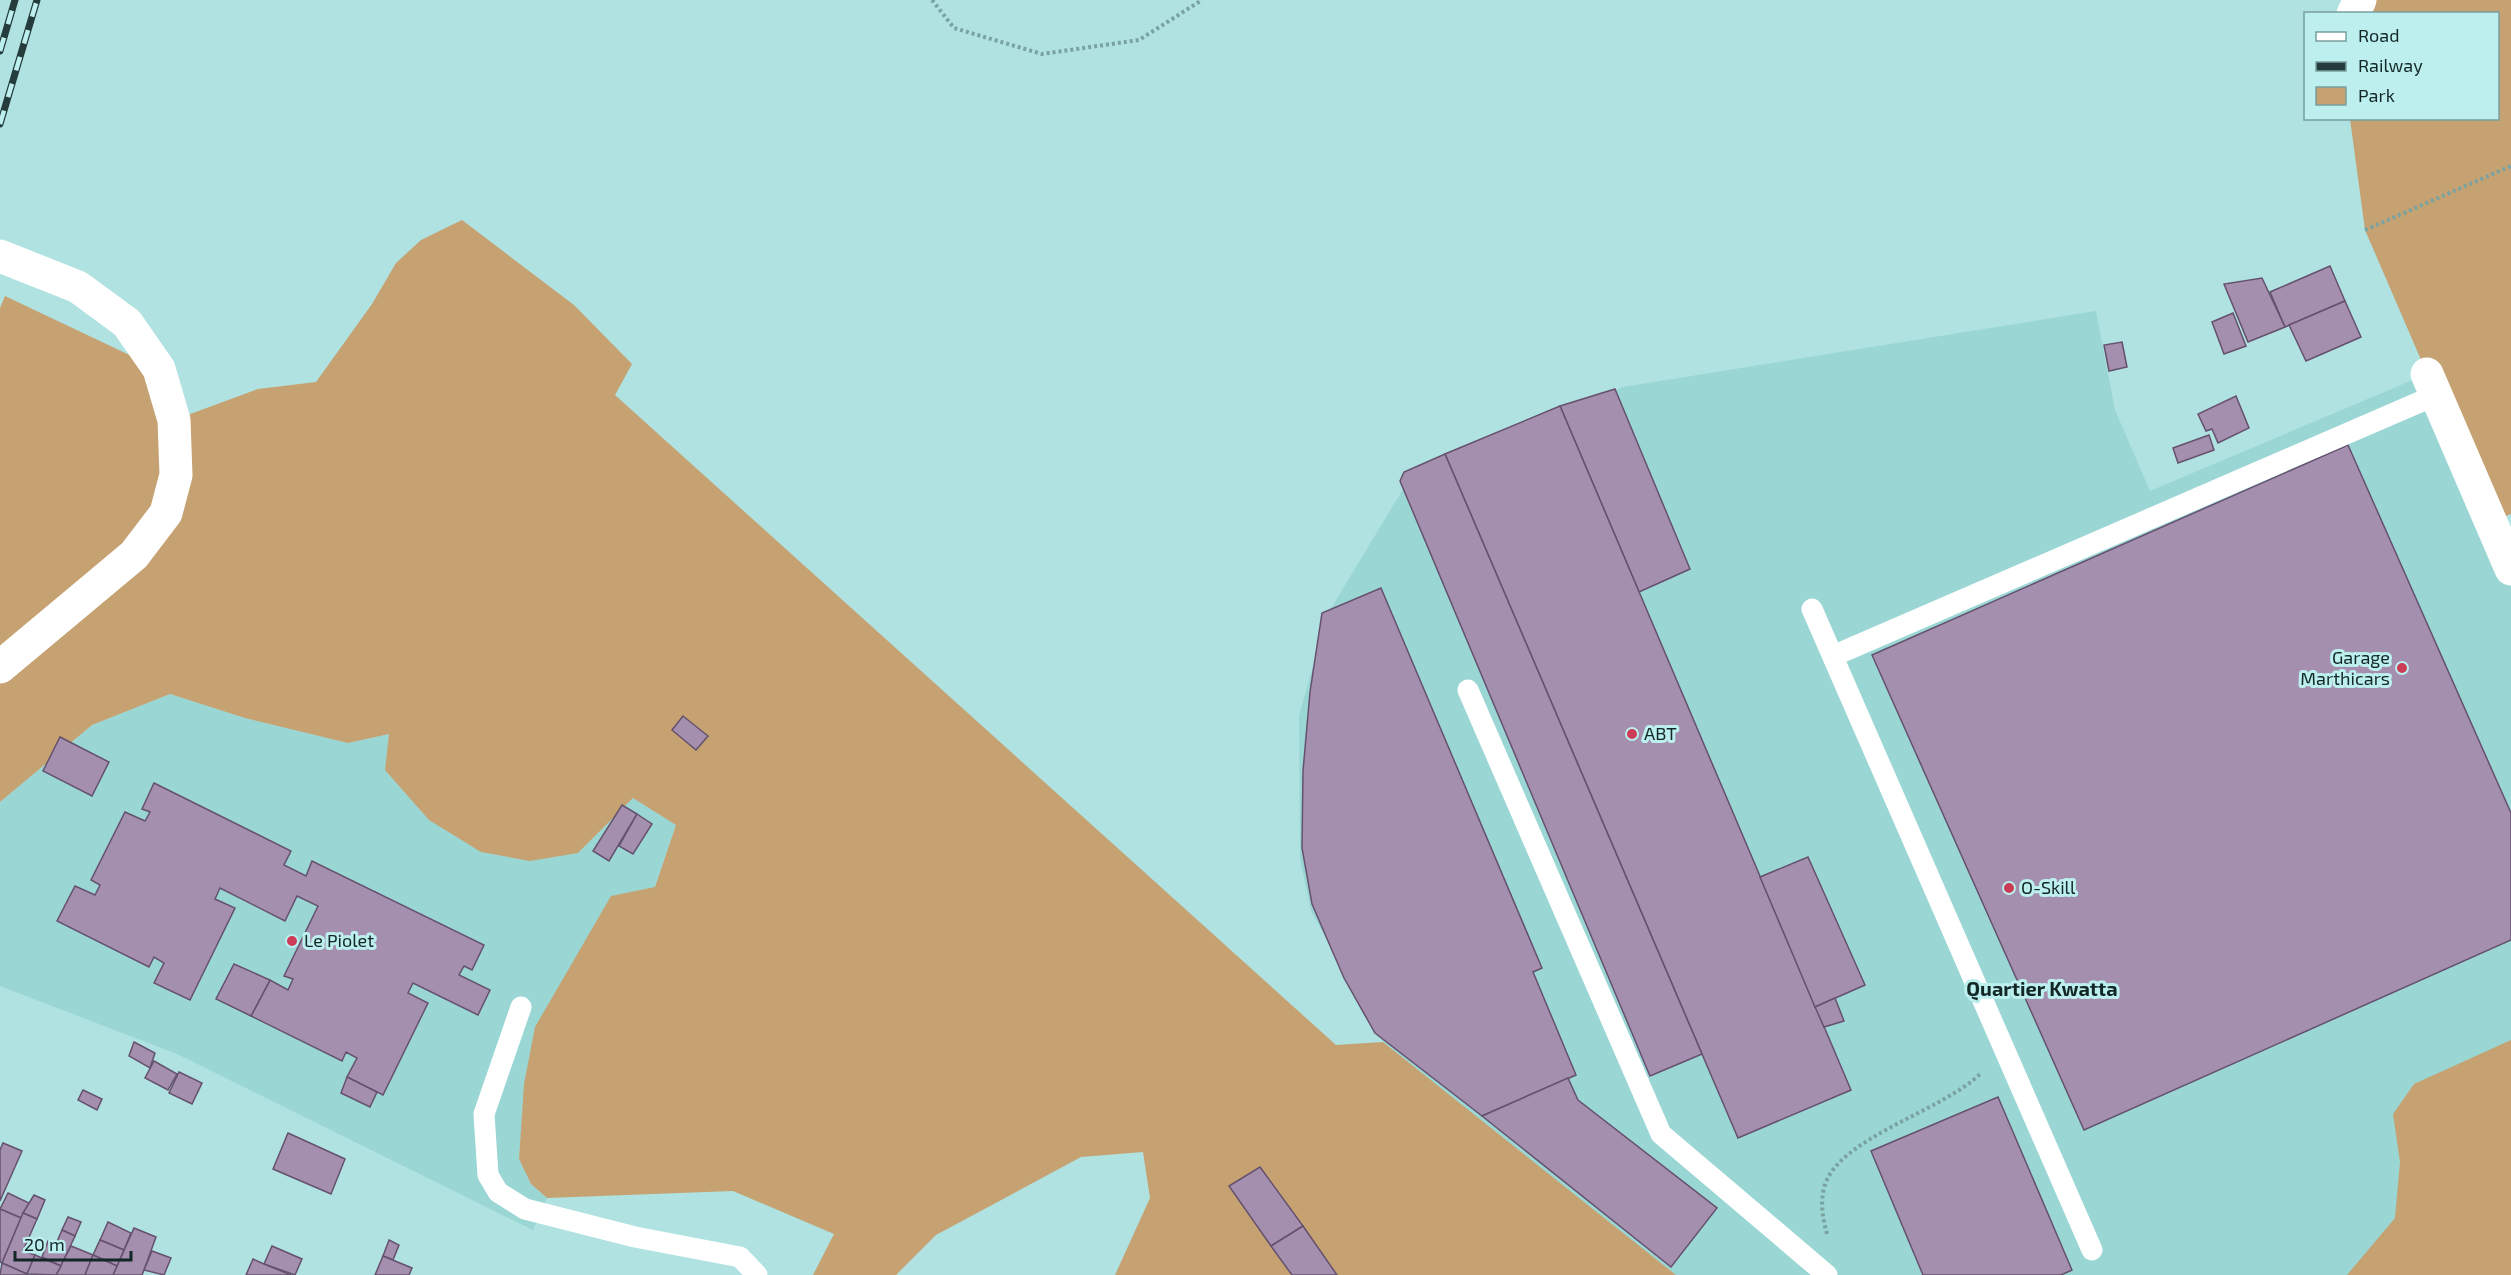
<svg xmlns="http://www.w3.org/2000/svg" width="2511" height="1275" font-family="'Exo 2',sans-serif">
<rect width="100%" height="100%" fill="#afe2e0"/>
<g fill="#9ad6d4">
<path d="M2096,311L2115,410L2150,491L2427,374L2511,569V1275H1676L1383,1042L1311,911L1300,859L1299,716L1327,615L1408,481L1623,387Z"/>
<path d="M170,694L245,718L348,743L389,734L578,853L633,798L676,825L655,887L522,1123L519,1159L531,1184L547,1198L533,1230L177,1054L0,986V802L92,725Z"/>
</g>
<g fill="#c6a272">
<path d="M2360,0H2511V514L2491,522L2365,230L2350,119L2498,118V14L2353,13Z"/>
<path d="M462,220L574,305L632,364L615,395L1336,1045L1383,1042L1676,1275H1115L1150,1198L1143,1152L1081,1157L936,1235L896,1275H813L834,1234L733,1191L547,1198L531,1184L519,1159L524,1084L535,1027L611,896L655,887L676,825L633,798L578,853L530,861L481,852L429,820L385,770L389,734L348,743L245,718L170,694L92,725L0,802V308L5,296L159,369L174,420L258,389L316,382L372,304L396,263L421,240Z"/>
<path d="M2511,1040V1275H2347L2395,1218L2400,1162L2393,1114L2414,1084Z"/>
</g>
<g fill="#a48faf" stroke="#65516e" stroke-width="1.5">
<path d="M2330,266L2345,301L2285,327L2270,292Z"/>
<path d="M2262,278L2285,327L2248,342L2224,284Z"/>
<path d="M2345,301L2361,337L2306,361L2289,325Z"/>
<path d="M2233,313L2246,346L2224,354L2212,322Z"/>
<path d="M2122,342L2127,367L2109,371L2104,345Z"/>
<path d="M1615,389L1690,569L1639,592L1560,406Z"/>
<path d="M2236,396L2249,428L2218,443L2212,429L2206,431L2198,414Z"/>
<path d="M1560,406L1851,1090L1738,1138L1445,454Z"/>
<path d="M2209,435L2214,450L2178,463L2173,448Z"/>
<path d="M2348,445L2511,813V940L2084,1130L1872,655Z"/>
<path d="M1445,454L1702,1054L1650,1076L1400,481L1404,472Z"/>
<path d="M1381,588L1542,968L1533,972L1576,1075L1482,1116L1375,1033L1344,978L1312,904L1302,848L1303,771L1310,692L1322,613Z"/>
<path d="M683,716L708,736L696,750L672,730Z"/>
<path d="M60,737L109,762L92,796L43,771Z"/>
<path d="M154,783L291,851L284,865L306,876L312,861L484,945L472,970L464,966L459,975L490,990L478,1015L413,983L408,993L428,1003L383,1095L347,1077L357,1058L346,1052L342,1061L251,1016L270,980L288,990L293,979L284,976L318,906L297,896L285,921L220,888L215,899L235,908L190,1000L154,983L164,963L154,957L149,967L57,921L75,886L95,895L100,885L91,880L125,812L145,821L150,812L142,809Z"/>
<path d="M622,805L637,814L609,861L593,851Z"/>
<path d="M637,814L652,824L633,854L619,846Z"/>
<path d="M1808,857L1865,985L1815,1007L1760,877Z"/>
<path d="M234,964L270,980L251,1016L216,999Z"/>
<path d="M1835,998L1844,1021L1824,1027L1815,1007Z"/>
<path d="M134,1042L155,1053L150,1068L129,1056Z"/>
<path d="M154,1061L177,1074L168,1090L145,1078Z"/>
<path d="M179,1072L202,1083L192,1104L169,1093Z"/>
<path d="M347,1077L377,1092L370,1107L341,1093Z"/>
<path d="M1568,1078L1578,1100L1717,1208L1671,1267L1482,1116Z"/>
<path d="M83,1090L102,1099L97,1110L78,1100Z"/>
<path d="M1998,1097L2072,1270L2061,1275H1923L1871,1151Z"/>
<path d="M288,1133L345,1159L331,1194L273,1169Z"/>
<path d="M3,1143L22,1151L0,1201V1150Z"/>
<path d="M1260,1167L1303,1226L1271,1246L1229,1186Z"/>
<path d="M8,1193L29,1203L21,1218L0,1209Z"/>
<path d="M34,1195L45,1200L37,1219L23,1213Z"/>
<path d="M0,1209L21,1218L2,1263L0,1262Z"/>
<path d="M23,1213L37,1219L23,1251L35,1255L27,1274L2,1263Z"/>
<path d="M68,1217L81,1222L75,1236L62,1230Z"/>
<path d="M108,1222L131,1233L124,1250L100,1240Z"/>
<path d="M1303,1226L1337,1275H1292L1271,1246Z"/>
<path d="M134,1228L156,1237L144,1270L142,1275H113Z"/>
<path d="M62,1230L75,1236L61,1266L42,1257L48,1241L56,1244Z"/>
<path d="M100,1240L124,1250L117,1266L93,1255Z"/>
<path d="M389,1240L399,1245L393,1260L383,1256Z"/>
<path d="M71,1246L93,1255L85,1275H56Z"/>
<path d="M272,1246L302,1259L295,1275L264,1264Z"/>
<path d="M152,1251L171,1258L164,1275L144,1270Z"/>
<path d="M35,1255L61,1266L56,1275L27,1274Z"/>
<path d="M93,1255L117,1266L113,1275H85Z"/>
<path d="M383,1256L412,1268L409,1275H375Z"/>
<path d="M253,1259L264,1264L291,1275H246Z"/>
<path d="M2,1263L27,1274V1275H0Z"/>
</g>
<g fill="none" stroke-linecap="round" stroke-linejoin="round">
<g stroke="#7aa2a0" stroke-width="4" stroke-dasharray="3 3" stroke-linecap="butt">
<path d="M932,0L954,28L1042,54L1139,40L1202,0"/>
<path d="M2365,230L2511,166"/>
<path d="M1827,1234C1823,1219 1820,1204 1824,1188C1836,1138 1944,1111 1981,1073"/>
</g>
<g stroke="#fff" stroke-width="21">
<path d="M1812,609L2092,1250"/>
<path d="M1833,656L2436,395"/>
<path d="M1468,690L1661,1134L1827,1275"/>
<path d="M521,1007L484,1114L488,1175L498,1192L525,1209L635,1237L740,1257L757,1275"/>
</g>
<path stroke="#fff" stroke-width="33" d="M2353,14L2360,0"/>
<g stroke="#fff" stroke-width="33">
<path d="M0,256L78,287L127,323L159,369L174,420L176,475L166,513L134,555L0,667"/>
<path d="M2427,374L2511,569"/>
</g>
<g stroke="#243c3b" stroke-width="7">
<g id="rail">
<path d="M0,51L15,0"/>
<path d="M0,124L37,0"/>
</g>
</g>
<use href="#rail" stroke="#bcefee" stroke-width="4.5" stroke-dasharray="14" stroke-linecap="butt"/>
</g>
<g fill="#cc3c56" stroke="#bcefee" stroke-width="2">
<circle cx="2402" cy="668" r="6"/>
<circle cx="1632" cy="734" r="6"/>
<circle cx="2009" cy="888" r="6"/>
<circle cx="292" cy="941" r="6"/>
</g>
<g text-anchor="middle" stroke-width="6" stroke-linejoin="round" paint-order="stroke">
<g font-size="18" fill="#132726" stroke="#bcefee" text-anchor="start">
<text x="2390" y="664" text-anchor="end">Garage<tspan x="2390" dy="21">Marthicars</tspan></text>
<text x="1644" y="740">ABT</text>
<text x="2021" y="894">O-Skill</text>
<text x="304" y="947">Le Piolet</text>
</g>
<g font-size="20" font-weight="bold" fill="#132726" stroke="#bcefee">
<text x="2042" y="996">Quartier Kwatta</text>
</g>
</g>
<rect x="2304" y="12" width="195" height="108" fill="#bcefee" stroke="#789f9e" stroke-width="1.5"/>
<rect x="2316" y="32" width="30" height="9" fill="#ffffff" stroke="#789f9e" stroke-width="1.5"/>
<text x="2358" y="42" font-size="18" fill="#132726">Road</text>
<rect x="2316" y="62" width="30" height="9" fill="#243c3b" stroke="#789f9e" stroke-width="1.5"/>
<text x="2358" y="72" font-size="18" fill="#132726">Railway</text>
<rect x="2316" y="87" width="30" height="18" fill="#c6a272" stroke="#789f9e" stroke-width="1.5"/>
<text x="2358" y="102" font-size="18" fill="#132726">Park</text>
<path d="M15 1251v9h116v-9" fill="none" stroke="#132726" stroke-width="3"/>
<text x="24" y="1251" font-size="18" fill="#132726" stroke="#bcefee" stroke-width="4.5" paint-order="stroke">20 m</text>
</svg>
